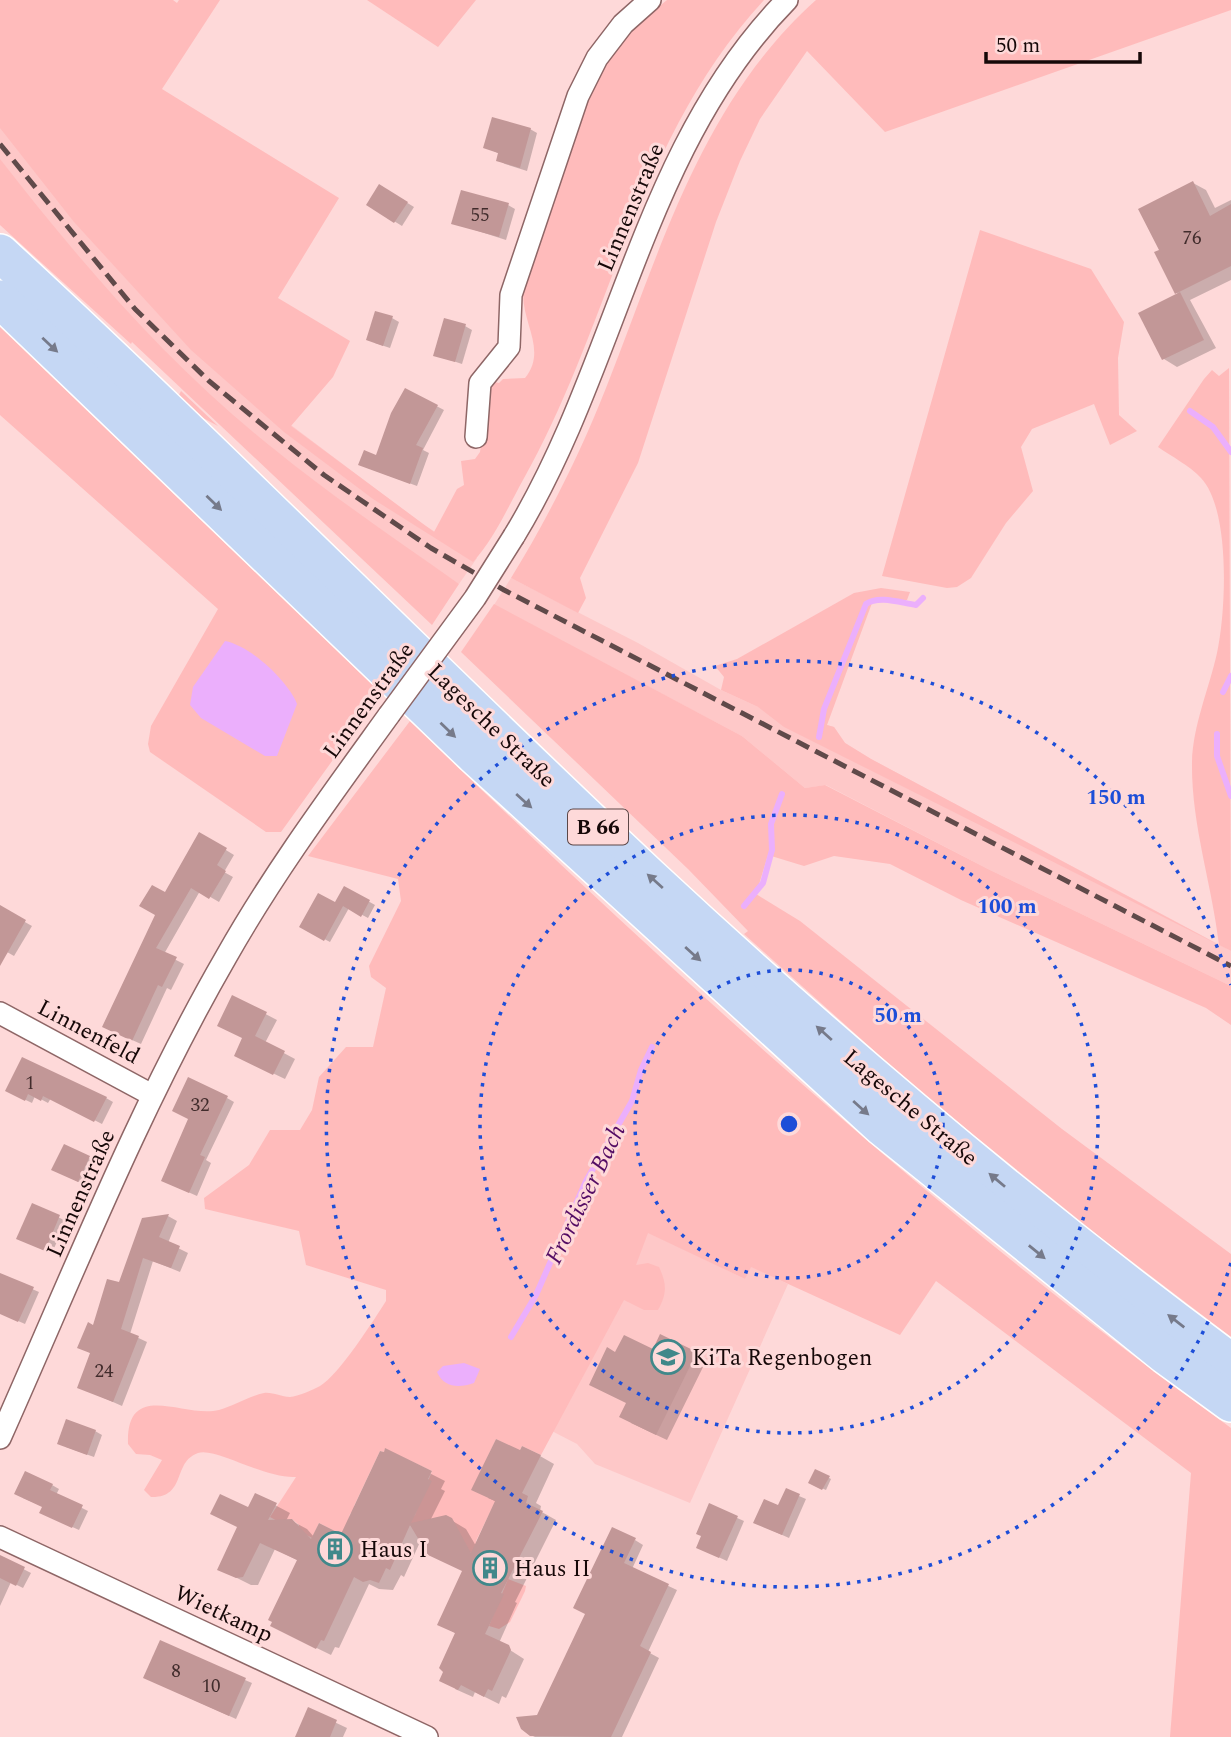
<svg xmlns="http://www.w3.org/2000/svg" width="1231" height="1737" font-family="Spectral,serif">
<rect width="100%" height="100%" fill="#fed9d9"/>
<g fill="#fec8c8">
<path d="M0,98L275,413L421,523L477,558L459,584L410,557L252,448L0,179Z"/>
<path d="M511,578L638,643L721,690L758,707L834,727L845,743L871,759L1231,951V986L988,869L826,785L805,788L742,736L494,605Z"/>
<path d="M648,1232L745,1279L750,1266L788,1284L690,1503L595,1464L577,1444L546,1428Z"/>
</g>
<g fill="#fbb">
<path d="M0,0H173L177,3L179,0H220L162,89L339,198L278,298L350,341L333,377L291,426L434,532L457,489L464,485L461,461L475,459L480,452L490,381L499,383L503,379L525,378C549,349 518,319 524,287C546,218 570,115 610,57C626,35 646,17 667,0H764C635,140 613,320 523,480C508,507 494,539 473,562L373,499L284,432L191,350L74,222L0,128Z"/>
<path d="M367,0H476L438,47Z"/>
<path d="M816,0H1231V10L885,132L807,51L760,119L740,161L716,222L638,463L580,578L586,598L578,613L511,578C548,518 580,454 606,388C661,249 701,103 816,0Z"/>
<path d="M0,159C82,264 169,366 274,449C333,497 397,540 459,584L432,625L132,342L131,344L0,225Z"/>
<path d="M980,230L1091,269L1124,322L1118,358L1119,415L1137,431L1110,445L1094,404L1032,429L1021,447L1033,491L1006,523L971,578L957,587L947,588L882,576Z"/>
<path d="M0,327L381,693L281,832H266L150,752L148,744L151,726L218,609L0,415Z"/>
<path d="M1229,368L1231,951L784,727L758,707L721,690L724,677L715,666L737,659L854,593L881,588L910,592L907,600L872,603L827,725L834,727L845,743L871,759L1219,945C1212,884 1191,824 1192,762C1193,725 1209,689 1217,653C1226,612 1231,510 1201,478C1190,466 1171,456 1158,447L1204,379L1212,370L1219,376Z"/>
<path d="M181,391L218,426L175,403Z"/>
<path d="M494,604L742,736L805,788L825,785L988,869L1231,986V1025L1206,1008L961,900L890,864L834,856L804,866L768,855L756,894L800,921L1062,1129L1231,1254V1337L1105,1241L919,1091L744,934L748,931L688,869L461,652Z"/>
<path d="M410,721C670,972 937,1216 1231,1428V1737H1170L1191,1473L936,1281L900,1335L751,1267L745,1279L648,1233L636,1265L648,1263L659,1267C667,1284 667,1294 658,1310H644L624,1300L541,1455L522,1446L519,1451L496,1439L472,1490L496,1500L476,1541L478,1544L474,1554L407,1524L415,1515L432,1471L385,1449L384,1452L380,1451L354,1506L357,1507L350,1514L342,1539L339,1533L319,1523L312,1538L299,1531V1525L292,1519L283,1524L270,1517L296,1477C265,1479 215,1447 198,1453C172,1462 187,1498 151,1497L144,1490L162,1460L150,1455L136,1454L128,1444C126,1378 185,1419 219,1410C234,1406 247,1397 264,1393C273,1392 281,1397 290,1397C298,1396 313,1390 320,1386C338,1376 374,1320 386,1301V1290L306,1265L299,1231L205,1209L204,1198L249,1165L270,1130H300L312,1110L319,1077L346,1047H373L386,988L371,977L369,966L401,901L398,879L308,856Z"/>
<path d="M508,1579L526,1586L525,1591L510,1622L499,1629L489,1626Z"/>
</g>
<g fill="#ebaffc">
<path d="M225,641C251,646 288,681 297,704L277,756H265L201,718L190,705L193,687Z"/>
<path d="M464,1363L480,1369L474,1383C459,1388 444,1388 437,1372L443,1366Z"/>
</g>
<g fill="#0003">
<path d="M530,129L537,133L527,171L505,164L498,160L500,154L485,147Z"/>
<path d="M1193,183L1206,190L1215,208L1231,200V280L1190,300L1216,348L1177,367L1164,359L1178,295L1161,250Z"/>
<path d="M380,186L414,207L402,226L368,205Z"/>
<path d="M508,205L515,209L506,240L453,223Z"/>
<path d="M392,318L399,322L390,348L375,343Z"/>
<path d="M465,326L472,330L462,364L435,355Z"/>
<path d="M406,390L444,410L423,450L429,453L417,486L360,465L378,457Z"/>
<path d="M200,834L234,855L224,872L233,877L219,902L200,891L164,954L184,964L171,990L167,988L141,1044L112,1031L165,894Z"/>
<path d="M345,888L375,905L368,918L349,908L330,942L301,927L336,905Z"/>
<path d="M0,908L32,926L14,956L0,948Z"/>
<path d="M233,997L277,1020L265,1043L295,1059L285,1079L247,1061Z"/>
<path d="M7,1091L106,1098L113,1102L102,1124L51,1098L48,1103L35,1096L32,1103Z"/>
<path d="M227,1098L234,1102L206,1160L211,1163L197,1196L170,1184Z"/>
<path d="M89,1158L96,1162L85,1185L60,1173Z"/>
<path d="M33,1205L66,1221L52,1253L25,1242Z"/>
<path d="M168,1216L177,1221L168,1243L188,1253L180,1272L153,1261L130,1334L147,1342L122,1406L79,1387L92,1354L80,1347L120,1284L144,1220Z"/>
<path d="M0,1275L39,1292L25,1324L0,1313Z"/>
<path d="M661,1336L707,1359L667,1440L631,1423L616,1354L653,1351Z"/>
<path d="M95,1431L102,1435L94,1457L66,1447Z"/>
<path d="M386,1451L445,1481L441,1489L445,1491L430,1521L451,1520L466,1529L476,1546L497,1502L488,1498L521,1452L540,1456L554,1464L536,1503L541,1506L540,1511L556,1520L515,1602L517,1603L499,1643L524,1659L506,1698L502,1696L499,1704L475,1692L473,1697L455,1689L457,1634L439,1624L464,1571L421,1540L404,1577L401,1575L393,1590L379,1589L369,1584L339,1648L335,1647L331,1655L286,1633L299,1561L275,1549L258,1585H251L219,1569L256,1495L290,1513L286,1521H292L307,1529L314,1537L342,1536Z"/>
<path d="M816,1471L831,1479L826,1490L810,1483Z"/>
<path d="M52,1485L59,1489L56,1495L88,1511L79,1530L48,1516L44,1507L23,1498Z"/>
<path d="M799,1496L806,1499L789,1538L762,1526Z"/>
<path d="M710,1506L744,1521L727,1561L705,1551L703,1536Z"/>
<path d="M635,1540L643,1545L632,1569L677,1590L648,1652L659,1658L622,1737H535L531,1735L538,1717L587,1614Z"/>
<path d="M0,1557L31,1573L23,1588L11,1582L0,1606Z"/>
<path d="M245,1680L252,1683L236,1719L152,1681Z"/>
<path d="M309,1710L347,1728L343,1737H297Z"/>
</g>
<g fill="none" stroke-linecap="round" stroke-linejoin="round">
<g stroke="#ebaffc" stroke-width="6">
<path d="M1190,411L1213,427L1231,452"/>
<path d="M1223,692L1231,676"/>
<path d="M1217,734V756L1231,796"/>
<path d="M819,737L824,709L866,604C879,595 901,603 916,605L923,598"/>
<path d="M744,906L763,883L772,850L771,824L782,794"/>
<path d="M511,1337L536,1295L586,1181L632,1101L641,1070L652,1047"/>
</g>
</g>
<g fill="#c29797">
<path d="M492,117L531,128L520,168L496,161L498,153L483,148Z"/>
<path d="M1193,181L1210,216L1231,204V266L1175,294L1154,252L1159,250L1138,209Z"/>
<path d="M379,184L408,202L394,223L366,205Z"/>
<path d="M461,190L509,203L499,237L451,224Z"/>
<path d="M1180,292L1204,340L1162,360L1138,313Z"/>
<path d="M375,311L393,316L383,346L366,340Z"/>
<path d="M444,318L466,324L455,362L433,356Z"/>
<path d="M405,388L438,405L416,445L423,448L410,484L358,465L364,450L376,455L391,413Z"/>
<path d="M199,832L227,848L217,865L226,871L209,899L191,888L156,948L177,957L162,987L158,985L132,1041L102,1027L155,915L139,906L152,885L165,892Z"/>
<path d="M344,886L370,900L361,917L343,906L324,941L299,927L318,893L335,902Z"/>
<path d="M0,905L26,920L0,966Z"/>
<path d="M232,995L267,1012L255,1036L285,1051L273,1075L234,1056L242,1038L217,1026Z"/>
<path d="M22,1057L107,1097L94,1122L43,1096L41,1101L28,1094L25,1101L5,1091Z"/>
<path d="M188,1077L228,1096L200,1155L205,1157L189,1193L161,1181L188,1119L172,1111Z"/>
<path d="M64,1144L90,1156L78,1182L51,1170Z"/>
<path d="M32,1203L60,1215L45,1251L16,1239Z"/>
<path d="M169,1214L159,1237L180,1246L171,1268L143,1258L121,1329L139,1336L113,1402L77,1388L90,1353L77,1348L88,1322L93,1325L107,1279L119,1282L142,1218Z"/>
<path d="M0,1273L34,1287L18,1322L0,1314Z"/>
<path d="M660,1334L697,1352L656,1435L619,1417L626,1403L589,1385L607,1347L615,1352L624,1335L653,1349Z"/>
<path d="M66,1419L96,1430L87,1455L57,1444Z"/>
<path d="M496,1439L520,1450L522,1446L541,1455L522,1493L528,1496L526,1503L543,1511L501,1593L504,1594L485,1634L509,1645L511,1650L492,1691L488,1689L484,1697L461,1685L458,1690L439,1681L443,1672L439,1668L455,1633L437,1625L462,1571L428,1555L410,1525L390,1570L386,1568L379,1583L370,1580L363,1582L354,1577L324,1641L321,1640L316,1649L270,1626L272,1622L268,1620L297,1560L260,1543L243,1577L236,1578L217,1570L237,1527L210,1514L220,1494L248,1507L255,1493L277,1503L268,1520L292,1519L311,1539L319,1523L341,1534L380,1451L384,1452L385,1448L432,1471L428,1479L432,1481L411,1523L446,1515L452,1518L471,1553L495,1501L471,1490Z"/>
<path d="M815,1469L830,1476L822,1490L808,1483Z"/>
<path d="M25,1471L53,1484L50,1490L83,1505L72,1528L39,1513L42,1507L14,1494Z"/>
<path d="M786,1488L800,1494L782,1535L753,1523L764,1499L778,1505Z"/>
<path d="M709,1503L738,1516L719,1558L696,1548L701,1536L696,1534Z"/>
<path d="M612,1527L636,1538L624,1563L669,1584L640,1646L651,1652L611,1737L530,1736L521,1729L516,1717L537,1715L585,1614L573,1608Z"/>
<path d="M0,1555L25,1567L16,1586L0,1578Z"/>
<path d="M160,1640L246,1678L229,1716L143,1678Z"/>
<path d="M308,1707L337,1720L330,1737H295Z"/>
</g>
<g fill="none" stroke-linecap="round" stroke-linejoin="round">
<g stroke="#8e6666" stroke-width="24">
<g id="street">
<path d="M476,437L480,383L509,347L511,295L578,96L597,58L623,24L650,0"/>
<path d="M514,536C619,364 642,147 787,0"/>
<path d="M0,1013L152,1095"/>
<path d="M0,1438C72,1277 137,1111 226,957C274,872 332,794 389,715"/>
<path d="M0,1537L427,1737"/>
</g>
</g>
<g stroke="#fff" stroke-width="40">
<g id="highway">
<path d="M0,253C220,456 430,671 649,876C834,1048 1028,1212 1231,1362"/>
<path d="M0,299L474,755L882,1127L1165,1355L1231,1403"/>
</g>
</g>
<use href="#street" stroke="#fff" stroke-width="21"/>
<use href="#highway" stroke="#c5d7f4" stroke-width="37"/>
<path stroke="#604a4a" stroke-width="5" stroke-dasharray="14 7" stroke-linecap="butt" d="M0,144L135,309L209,381L324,475L431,548L504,590L1231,966"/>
<g stroke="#8e6666" stroke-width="24" stroke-linecap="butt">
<path id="street-bridge" d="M389,715L475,598L514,536"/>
</g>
<use href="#street-bridge" stroke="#fff" stroke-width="21"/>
</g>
<defs><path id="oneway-solid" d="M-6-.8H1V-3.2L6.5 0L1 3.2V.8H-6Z" transform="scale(1.75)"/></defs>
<g fill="#767a8a">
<use href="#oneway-solid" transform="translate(50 345) rotate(43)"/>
<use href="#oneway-solid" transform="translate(214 503) rotate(44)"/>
<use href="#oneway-solid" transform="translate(448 730) rotate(44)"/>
<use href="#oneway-solid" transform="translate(524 801) rotate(42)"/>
<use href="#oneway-solid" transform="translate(655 881) rotate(-138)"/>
<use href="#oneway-solid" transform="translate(693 954) rotate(42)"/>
<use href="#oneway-solid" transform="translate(824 1033) rotate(-138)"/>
<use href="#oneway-solid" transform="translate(861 1108) rotate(42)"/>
<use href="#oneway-solid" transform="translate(997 1180) rotate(-140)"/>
<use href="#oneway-solid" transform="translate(1037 1252) rotate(39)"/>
<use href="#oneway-solid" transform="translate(1176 1321) rotate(-142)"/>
</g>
<g fill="none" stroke="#1d4ed8" stroke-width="3.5" stroke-dasharray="3.5 7">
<circle cx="789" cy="1124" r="154"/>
<circle cx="789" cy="1124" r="309"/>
<path d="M1231 1263A463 463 0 1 1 1231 985"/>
</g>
<defs>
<g id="school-ring" transform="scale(1.75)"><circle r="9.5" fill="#fed9d9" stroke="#40888a" stroke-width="1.5"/><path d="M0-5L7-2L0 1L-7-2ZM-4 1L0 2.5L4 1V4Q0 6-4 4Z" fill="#40888a"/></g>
<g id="building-ring" transform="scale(1.75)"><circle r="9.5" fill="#fed9d9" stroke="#40888a" stroke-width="1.5"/><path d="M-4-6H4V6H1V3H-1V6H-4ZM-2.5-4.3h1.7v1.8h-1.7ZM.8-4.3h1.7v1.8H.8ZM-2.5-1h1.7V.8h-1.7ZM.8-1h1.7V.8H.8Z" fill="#40888a"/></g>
</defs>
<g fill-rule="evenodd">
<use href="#school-ring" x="668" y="1357"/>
<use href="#building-ring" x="335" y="1549"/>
<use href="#building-ring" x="490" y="1568"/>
</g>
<g text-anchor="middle" stroke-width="6" stroke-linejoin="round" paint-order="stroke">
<g font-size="19" fill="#412c2c">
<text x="480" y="221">55</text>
<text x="1192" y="244">76</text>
<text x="30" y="1089">1</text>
<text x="200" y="1111">32</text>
<text x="104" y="1377">24</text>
<text x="176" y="1677">8</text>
<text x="211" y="1692">10</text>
</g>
<rect fill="#fed9d9" stroke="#5c4747" stroke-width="2" x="568" y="809.5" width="60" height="35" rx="5"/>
<g font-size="21" font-weight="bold" fill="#160808">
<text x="598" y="834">B 66</text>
</g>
<g font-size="23" fill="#160808" stroke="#fed9d9">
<text transform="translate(630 207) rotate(-67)" y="8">Linnenstraße</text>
<text transform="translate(368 700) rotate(-54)" y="8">Linnenstraße</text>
<text transform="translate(492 725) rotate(44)" y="8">Lagesche Straße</text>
<text transform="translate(89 1031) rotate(28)" y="8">Linnenfeld</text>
<text transform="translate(911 1107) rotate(40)" y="8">Lagesche Straße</text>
<text transform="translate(80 1193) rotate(-66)" y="8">Linnenstraße</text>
<text transform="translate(224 1613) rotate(25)" y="8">Wietkamp</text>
</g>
<g font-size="23" fill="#160808" stroke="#fed9d9" text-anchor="start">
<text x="692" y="1365">KiTa Regenbogen</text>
<text x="360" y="1557">Haus I</text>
<text x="514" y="1576">Haus II</text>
</g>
<g font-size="24" font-style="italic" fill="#530c64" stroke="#fed9d9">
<text transform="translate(585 1194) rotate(-64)" y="8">Frordisser Bach</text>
</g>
</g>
<circle cx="789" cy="1124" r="10" fill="#1d4ed8" stroke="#fed9d9" stroke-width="3.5"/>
<g font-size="21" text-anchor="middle" font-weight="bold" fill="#1d4ed8" stroke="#fed9d9" stroke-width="6" stroke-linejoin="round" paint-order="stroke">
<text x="1116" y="804">150 m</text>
<text x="1007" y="913">100 m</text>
<text x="898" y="1022">50 m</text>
</g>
<path d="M986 52v10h154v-10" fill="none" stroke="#160808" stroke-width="3.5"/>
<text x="996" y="52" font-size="21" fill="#160808" stroke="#fed9d9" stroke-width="5" paint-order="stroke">50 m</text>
</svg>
